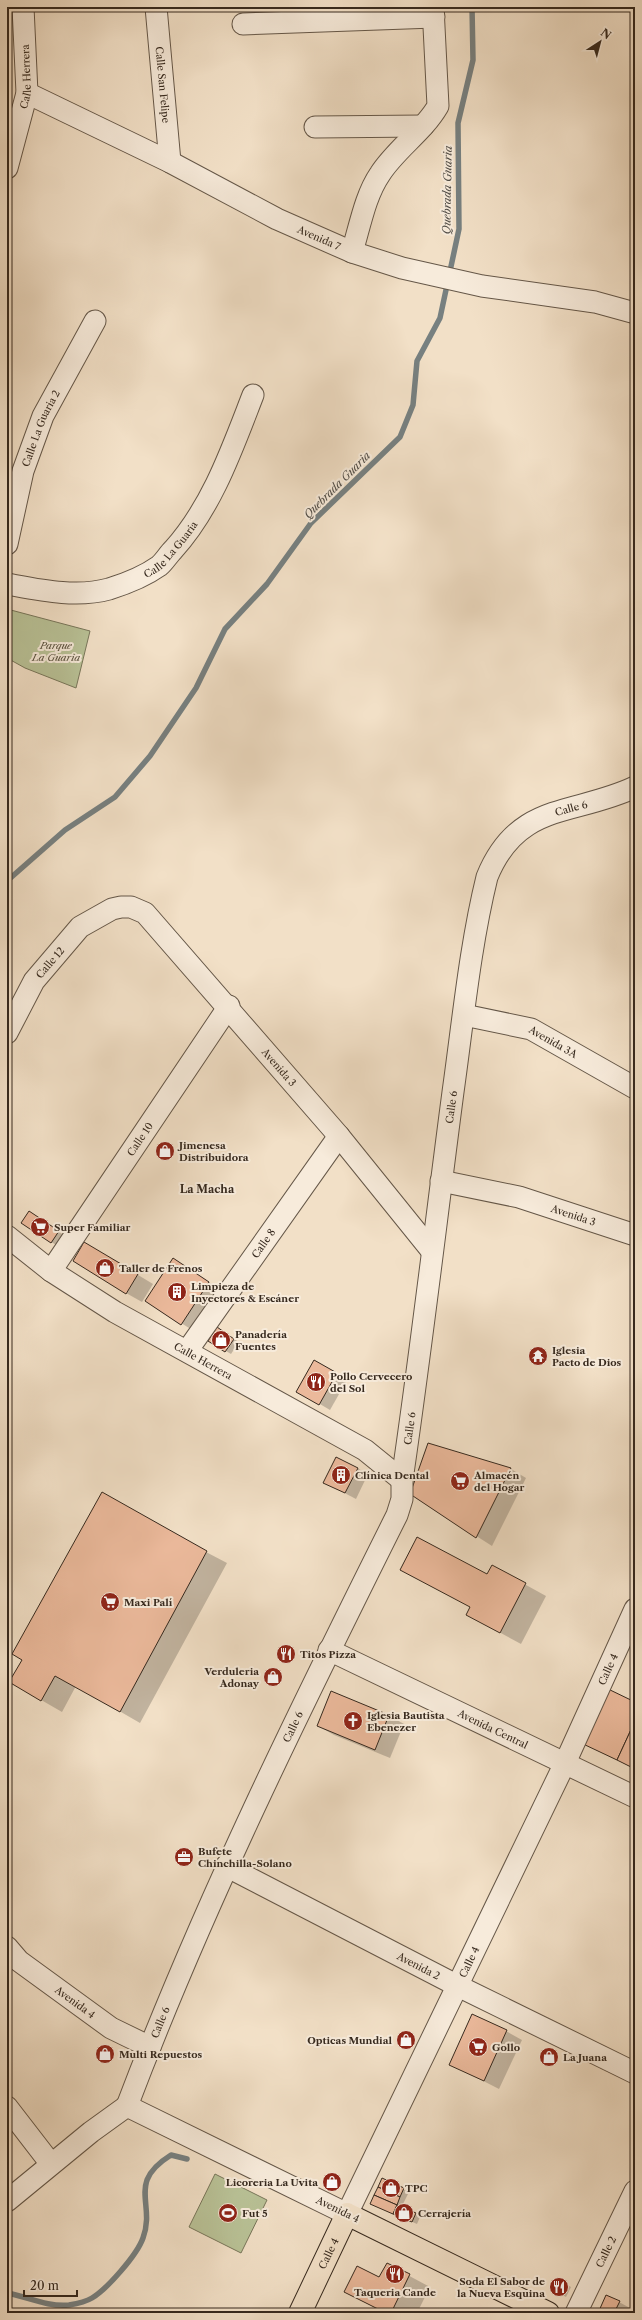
<svg xmlns="http://www.w3.org/2000/svg" width="642" height="2320" font-family="'Libre Caslon Text',serif">
<rect width="100%" height="100%" fill="#f2e0c7"/>
<filter id="stains"><feTurbulence type="fractalNoise" baseFrequency=".005" numOctaves="4"/><feColorMatrix values="0 0 0 0 .2 0 0 0 0 .09 0 0 0 0 .02 0 0 0 .5 -.17"/></filter>
<radialGradient id="worn" r=".72"><stop offset=".6" stop-color="#630" stop-opacity="0"/><stop offset="1" stop-color="#630" stop-opacity=".3"/></radialGradient>
<g fill="#b9c297" stroke="#78765a">
<path d="M7,609L90,631L76,688L25,668L7,658Z"/>
<path d="M215,2174L267,2200L241,2253L189,2227Z"/>
</g>
<g fill="#0003">
<path d="M39,1218L68,1238L62,1248L51,1242Z"/>
<path d="M100,1252L153,1284L142,1302L126,1293Z"/>
<path d="M189,1269L224,1292L197,1333L146,1301Z"/>
<path d="M222,1332L239,1342L231,1354L209,1341Z"/>
<path d="M314,1362L347,1380L330,1410L298,1391Z"/>
<path d="M428,1444L511,1469L526,1478L492,1546L411,1494Z"/>
<path d="M357,1468L368,1474L356,1499L335,1488Z"/>
<path d="M206,1552L227,1563L140,1723L76,1686L62,1712L10,1682Z"/>
<path d="M492,1566L546,1596L521,1644L488,1626L487,1576Z"/>
<path d="M635,1703V1769L582,1743Z"/>
<path d="M388,1715L404,1724L390,1758L334,1735L318,1726Z"/>
<path d="M506,2031L522,2040L499,2089L450,2064Z"/>
<path d="M382,2180L409,2192L401,2208L420,2217L417,2224L376,2206Z"/>
<path d="M387,2264L430,2287L417,2313H385L345,2292L380,2279Z"/>
<path d="M557,2280L571,2287L566,2297L552,2289Z"/>
<path d="M619,2302L630,2308L627,2313H599Z"/>
</g>
<g fill="none" stroke-linecap="round" stroke-linejoin="round">
<g stroke="#778080" stroke-width="5.5">
<path d="M7,881L65,830L115,797L150,756L196,688L225,629L267,584L311,523L400,437L413,405L417,361L440,318L459,229L458,123L473,60L472,7"/>
<path d="M7,2293C28,2297 47,2307 69,2305C75,2304 87,2301 92,2298C107,2289 137,2255 143,2238C156,2203 126,2183 171,2155L187,2159"/>
</g>
</g>
<g fill="#ebb99b" stroke="#36291e">
<path d="M29,1211L59,1231L51,1243L21,1223Z"/>
<path d="M84,1242L138,1274L126,1294L73,1261Z"/>
<path d="M173,1258L209,1282L181,1325L145,1301Z"/>
<path d="M217,1327L234,1339L225,1352L208,1341Z"/>
<path d="M314,1360L337,1373L319,1405L296,1392Z"/>
<path d="M428,1443L511,1468L476,1538L410,1494Z"/>
<path d="M336,1457L358,1468L345,1493L323,1483Z"/>
<path d="M102,1492L207,1551L120,1712L55,1676L41,1701L9,1682L22,1660L12,1654Z"/>
<path d="M417,1537L487,1574L492,1565L526,1583L500,1633L466,1615L470,1607L400,1570Z"/>
<path d="M606,1688L635,1702V1721L617,1760L581,1743Z"/>
<path d="M331,1691L389,1715L375,1750L317,1726Z"/>
<path d="M635,1721V1769L617,1760Z"/>
<path d="M472,2014L507,2030L484,2081L449,2065Z"/>
<path d="M382,2178L404,2188L400,2197L378,2187Z"/>
<path d="M378,2187L400,2197L397,2205L374,2195Z"/>
<path d="M374,2195L397,2205L393,2214L370,2204Z"/>
<path d="M397,2205L416,2213L412,2222L393,2214Z"/>
<path d="M387,2263L410,2274L391,2313H386L344,2292L357,2266L379,2277Z"/>
<path d="M557,2278L567,2284L560,2295L551,2289Z"/>
<path d="M606,2295L620,2301L614,2313H598Z"/>
</g>
<g fill="none" stroke-linecap="round" stroke-linejoin="round">
<g stroke="#655748" stroke-width="23">
<g id="minor">
<path id="s1" d="M156,7L170,162"/>
<path d="M243,24L434,17"/>
<path id="s2" d="M27,93L170,162L277,219L352,252L402,268L482,286L595,302L635,313"/>
<path d="M315,127L423,126"/>
<path id="s3" d="M7,168L27,93L23,7"/>
<path d="M352,252C360,226 365,196 380,174C396,149 423,132 438,106L433,7"/>
<path id="s4" d="M7,544L23,471L43,416L95,321"/>
<path id="s5" d="M7,584C40,590 76,598 109,589C125,584 145,576 159,566C164,562 168,555 173,550C212,507 232,449 253,395"/>
<path id="s6" d="M464,1015L531,1029L635,1088"/>
<path id="s7" d="M7,1033L34,981L80,927L112,909L121,907H131L145,913L339,1136L431,1250"/>
<path id="s8" d="M441,1181L519,1197L635,1235"/>
<path id="s9" d="M7,1236L51,1271L115,1312L365,1450L402,1480"/>
<path id="s10" d="M51,1271L229,1006"/>
<path id="s11" d="M187,1351L339,1136"/>
<path id="s12" d="M329,1650L635,1797"/>
<path id="s13" d="M226,1866L458,1986L635,2073"/>
<path id="s14" d="M7,1947L19,1961L111,2028L150,2047"/>
<path id="s15" d="M127,2106C204,1903 300,1709 397,1515L402,1499V1480C421,1351 436,1221 453,1092C463,1021 470,946 487,877C518,801 574,816 635,787"/>
<path id="s16" d="M127,2106L347,2214L565,1763L635,1609"/>
<path d="M7,2107L51,2164"/>
<path d="M7,2201L91,2132L127,2106"/>
<path id="s17" d="M576,2313L635,2191"/>
</g>
</g>
<g stroke="#36291e" stroke-width="24">
<g id="major">
<path id="s18" d="M300,2313L347,2214L548,2313"/>
</g>
</g>
<use href="#minor" stroke="#f7ebdb" stroke-width="21"/>
<use href="#major" stroke="#f2e0c7" stroke-width="22"/>
</g>
<defs>
<g id="shop-disc" transform="scale(1)"><circle r="9.5" fill="#8f2418" stroke="#f7ebdb"/><path d="M-5-2.5h2.3a2.7 3.5 0 0 1 5.4 0H5L5.5 6h-11ZM-1.5-2.5h3a1.5 2.3 0 0 0-3 0Z" fill="#fff"/></g>
<g id="supermarket-disc" transform="scale(1)"><circle r="9.5" fill="#8f2418" stroke="#f7ebdb"/><path d="M-6-5.5h2.5l.6 2H6L4.5 2H-2.5L-4.4-4H-6ZM-1.5 3.2a1.3 1.3 0 1 0 .1 0ZM3 3.2a1.3 1.3 0 1 0 .1 0Z" fill="#fff"/></g>
<g id="building-disc" transform="scale(1)"><circle r="9.5" fill="#8f2418" stroke="#f7ebdb"/><path d="M-4-6H4V6H1V3H-1V6H-4ZM-2.5-4.3h1.7v1.8h-1.7ZM.8-4.3h1.7v1.8H.8ZM-2.5-1h1.7V.8h-1.7ZM.8-1h1.7V.8H.8Z" fill="#fff"/></g>
<g id="temple-disc" transform="scale(1)"><circle r="9.5" fill="#8f2418" stroke="#f7ebdb"/><path d="M0-6L5-2H3V0L6.5 2.5H4V6H1.5V3h-3V6H-4V2.5H-6.5L-3 0V-2H-5Z" fill="#fff"/></g>
<g id="restaurant-disc" transform="scale(1)"><circle r="9.5" fill="#8f2418" stroke="#f7ebdb"/><path d="M-5-6h1v4h1v-4h1v4h1v-4h1v5L-1.5 .5V6h-2V.5L-5-1ZM5-6V6H3V1.5H1.5Q1.5-4 5-6Z" fill="#fff"/></g>
<g id="church-disc" transform="scale(1)"><circle r="9.5" fill="#8f2418" stroke="#f7ebdb"/><path d="M-1.2-6h2.4v3.5h3.3v2.4h-3.3V6h-2.4V-.1h-3.3v-2.4h3.3Z" fill="#fff"/></g>
<g id="office-disc" transform="scale(1)"><circle r="9.5" fill="#8f2418" stroke="#f7ebdb"/><path d="M-6-3h4V-5.5h4V-3h4V5H-6ZM-1-4.5V-3h2v-1.5ZM-6 0V1H6V0Z" fill="#fff"/></g>
<g id="stadium-disc" transform="scale(1)"><circle r="9.5" fill="#8f2418" stroke="#f7ebdb"/><path d="M0-5a6.5 5 0 1 0 0 10a6.5 5 0 1 0 0-10ZM-3.5-1.8h7v3.6h-7Z" fill="#fff"/></g>
</defs>
<g fill-rule="evenodd">
<use href="#shop-disc" x="165" y="1151"/>
<use href="#supermarket-disc" x="40" y="1227"/>
<use href="#shop-disc" x="105" y="1268"/>
<use href="#building-disc" x="177" y="1292"/>
<use href="#shop-disc" x="221" y="1340"/>
<use href="#temple-disc" x="538" y="1356"/>
<use href="#restaurant-disc" x="316" y="1382"/>
<use href="#building-disc" x="341" y="1475"/>
<use href="#supermarket-disc" x="460" y="1481"/>
<use href="#supermarket-disc" x="110" y="1602"/>
<use href="#restaurant-disc" x="286" y="1654"/>
<use href="#shop-disc" x="273" y="1677"/>
<use href="#church-disc" x="353" y="1721"/>
<use href="#office-disc" x="184" y="1857"/>
<use href="#shop-disc" x="406" y="2040"/>
<use href="#supermarket-disc" x="478" y="2047"/>
<use href="#shop-disc" x="105" y="2054"/>
<use href="#shop-disc" x="549" y="2057"/>
<use href="#shop-disc" x="332" y="2182"/>
<use href="#shop-disc" x="391" y="2188"/>
<use href="#stadium-disc" x="228" y="2213"/>
<use href="#shop-disc" x="404" y="2213"/>
<use href="#restaurant-disc" x="395" y="2274"/>
<use href="#restaurant-disc" x="559" y="2287"/>
</g>
<g text-anchor="middle" stroke-width="4" stroke-linejoin="round" paint-order="stroke">
<g font-size="10" fill="#36291e" stroke="#f7ebdb">
<text dy="4" stroke="none"><textPath href="#s3" startOffset="94">Calle Herrera</textPath></text>
<text dy="4" stroke="none"><textPath href="#s1" startOffset="78">Calle San Felipe</textPath></text>
<text dy="4" stroke="none"><textPath href="#s2" startOffset="326">Avenida 7</textPath></text>
<text dy="4" stroke="none"><textPath href="#s4" startOffset="121">Calle La Guaria 2</textPath></text>
<text dy="4" stroke="none"><textPath href="#s5" startOffset="178">Calle La Guaria</textPath></text>
<text dy="4" stroke="none"><textPath href="#s15" startOffset="1409">Calle 6</textPath></text>
<text dy="4" stroke="none"><textPath href="#s7" startOffset="83">Calle 12</textPath></text>
<text dy="4" stroke="none"><textPath href="#s6" startOffset="94">Avenida 3A</textPath></text>
<text dy="4" stroke="none"><textPath href="#s7" startOffset="405">Avenida 3</textPath></text>
<text dy="4" stroke="none"><textPath href="#s15" startOffset="1062">Calle 6</textPath></text>
<text dy="4" stroke="none"><textPath href="#s10" startOffset="159">Calle 10</textPath></text>
<text dy="4" stroke="none"><textPath href="#s8" startOffset="137">Avenida 3</textPath></text>
<text dy="4" stroke="none"><textPath href="#s11" startOffset="132">Calle 8</textPath></text>
<text dy="4" stroke="none"><textPath href="#s9" startOffset="233">Calle Herrera</textPath></text>
<text dy="4" stroke="none"><textPath href="#s15" startOffset="738">Calle 6</textPath></text>
<text dy="4" stroke="none"><textPath href="#s16" startOffset="849">Calle 4</textPath></text>
<text dy="4" stroke="none"><textPath href="#s15" startOffset="414">Calle 6</textPath></text>
<text dy="4" stroke="none"><textPath href="#s12" startOffset="182">Avenida Central</textPath></text>
<text dy="4" stroke="none"><textPath href="#s16" startOffset="525">Calle 4</textPath></text>
<text dy="4" stroke="none"><textPath href="#s13" startOffset="217">Avenida 2</textPath></text>
<text dy="4" stroke="none"><textPath href="#s14" startOffset="88">Avenida 4</textPath></text>
<text dy="4" stroke="none"><textPath href="#s15" startOffset="90">Calle 6</textPath></text>
<text transform="translate(338 2209) rotate(26)" y="4">Avenida 4</text>
<text dy="4" stroke="none"><textPath href="#s17" startOffset="68">Calle 2</textPath></text>
<text dy="4" stroke="none"><textPath href="#s18" startOffset="66">Calle 4</textPath></text>
</g>
<g font-size="10" font-style="italic" fill="#574f3c" stroke="#f7ebdb">
<text x="56" y="649">Parque<tspan x="56" dy="12">La Guaria</tspan></text>
</g>
<g font-size="10" font-weight="bold" fill="#36291e" stroke="#f7ebdb" text-anchor="start">
<text x="179" y="1149">Jimenesa<tspan x="179" dy="12">Distribuidora</tspan></text>
<text x="54" y="1231">Super Familiar</text>
<text x="119" y="1272">Taller de Frenos</text>
<text x="191" y="1290">Limpieza de<tspan x="191" dy="12">Inyectores &amp; Escáner</tspan></text>
<text x="235" y="1338">Panadería<tspan x="235" dy="12">Fuentes</tspan></text>
<text x="552" y="1354">Iglesia<tspan x="552" dy="12">Pacto de Dios</tspan></text>
<text x="330" y="1380">Pollo Cervecero<tspan x="330" dy="12">del Sol</tspan></text>
<text x="355" y="1479">Clínica Dental</text>
<text x="474" y="1479">Almacén<tspan x="474" dy="12">del Hogar</tspan></text>
<text x="124" y="1606">Maxi Palí</text>
<text x="300" y="1658">Titos Pizza</text>
<text x="259" y="1675" text-anchor="end">Verduleria<tspan x="259" dy="12">Adonay</tspan></text>
<text x="367" y="1719">Iglesia Bautista<tspan x="367" dy="12">Ebenezer</tspan></text>
<text x="198" y="1855">Bufete<tspan x="198" dy="12">Chinchilla-Solano</tspan></text>
<text x="392" y="2044" text-anchor="end">Opticas Mundial</text>
<text x="492" y="2051">Gollo</text>
<text x="119" y="2058">Multi Repuestos</text>
<text x="563" y="2061">La Juana</text>
<text x="318" y="2186" text-anchor="end">Licoreria La Uvita</text>
<text x="405" y="2192">TPC</text>
<text x="242" y="2217">Fut 5</text>
<text x="418" y="2217">Cerrajería</text>
<text x="545" y="2285" text-anchor="end">Soda El Sabor de<tspan x="545" dy="12">la Nueva Esquina</tspan></text>
<text x="395" y="2296" text-anchor="middle">Taqueria Cande</text>
</g>
<g font-size="11" font-style="italic" fill="#514d47" stroke="#f7ebdb">
<text transform="translate(447 190) rotate(-89)" y="4">Quebrada Guaria</text>
<text transform="translate(337 485) rotate(-45)" y="4">Quebrada Guaria</text>
</g>
<g font-size="11" font-weight="bold" fill="#36291e" stroke="#f7ebdb">
<text x="207" y="1193">La Macha</text>
</g>
</g>
<rect width="642" height="2320" fill="none" stroke="#f2e0c7" stroke-width="24"/>
<rect x="8" y="8" width="626" height="2304" fill="none" stroke="#36291e" stroke-width="2"/>
<rect x="12" y="12" width="618" height="2296" fill="none" stroke="#36291e"/>
<g transform="translate(600 42) rotate(36)" stroke="#f7ebdb" stroke-width="3" paint-order="stroke">
<path d="M0-3L7 15L0 10L-7 15Z" fill="#36291e"/>
<text y="-6" font-size="11" font-weight="bold" text-anchor="middle" fill="#36291e">N</text>
</g>
<path d="M24 2290v6h53v-6" fill="none" stroke="#36291e" stroke-width="2"/>
<text x="30" y="2290" font-size="12" fill="#36291e" stroke="#f7ebdb" stroke-width="3" paint-order="stroke">20 m</text>
<rect width="100%" height="100%" filter="url(#stains)"/>
<rect width="100%" height="100%" fill="url(#worn)"/>
</svg>
